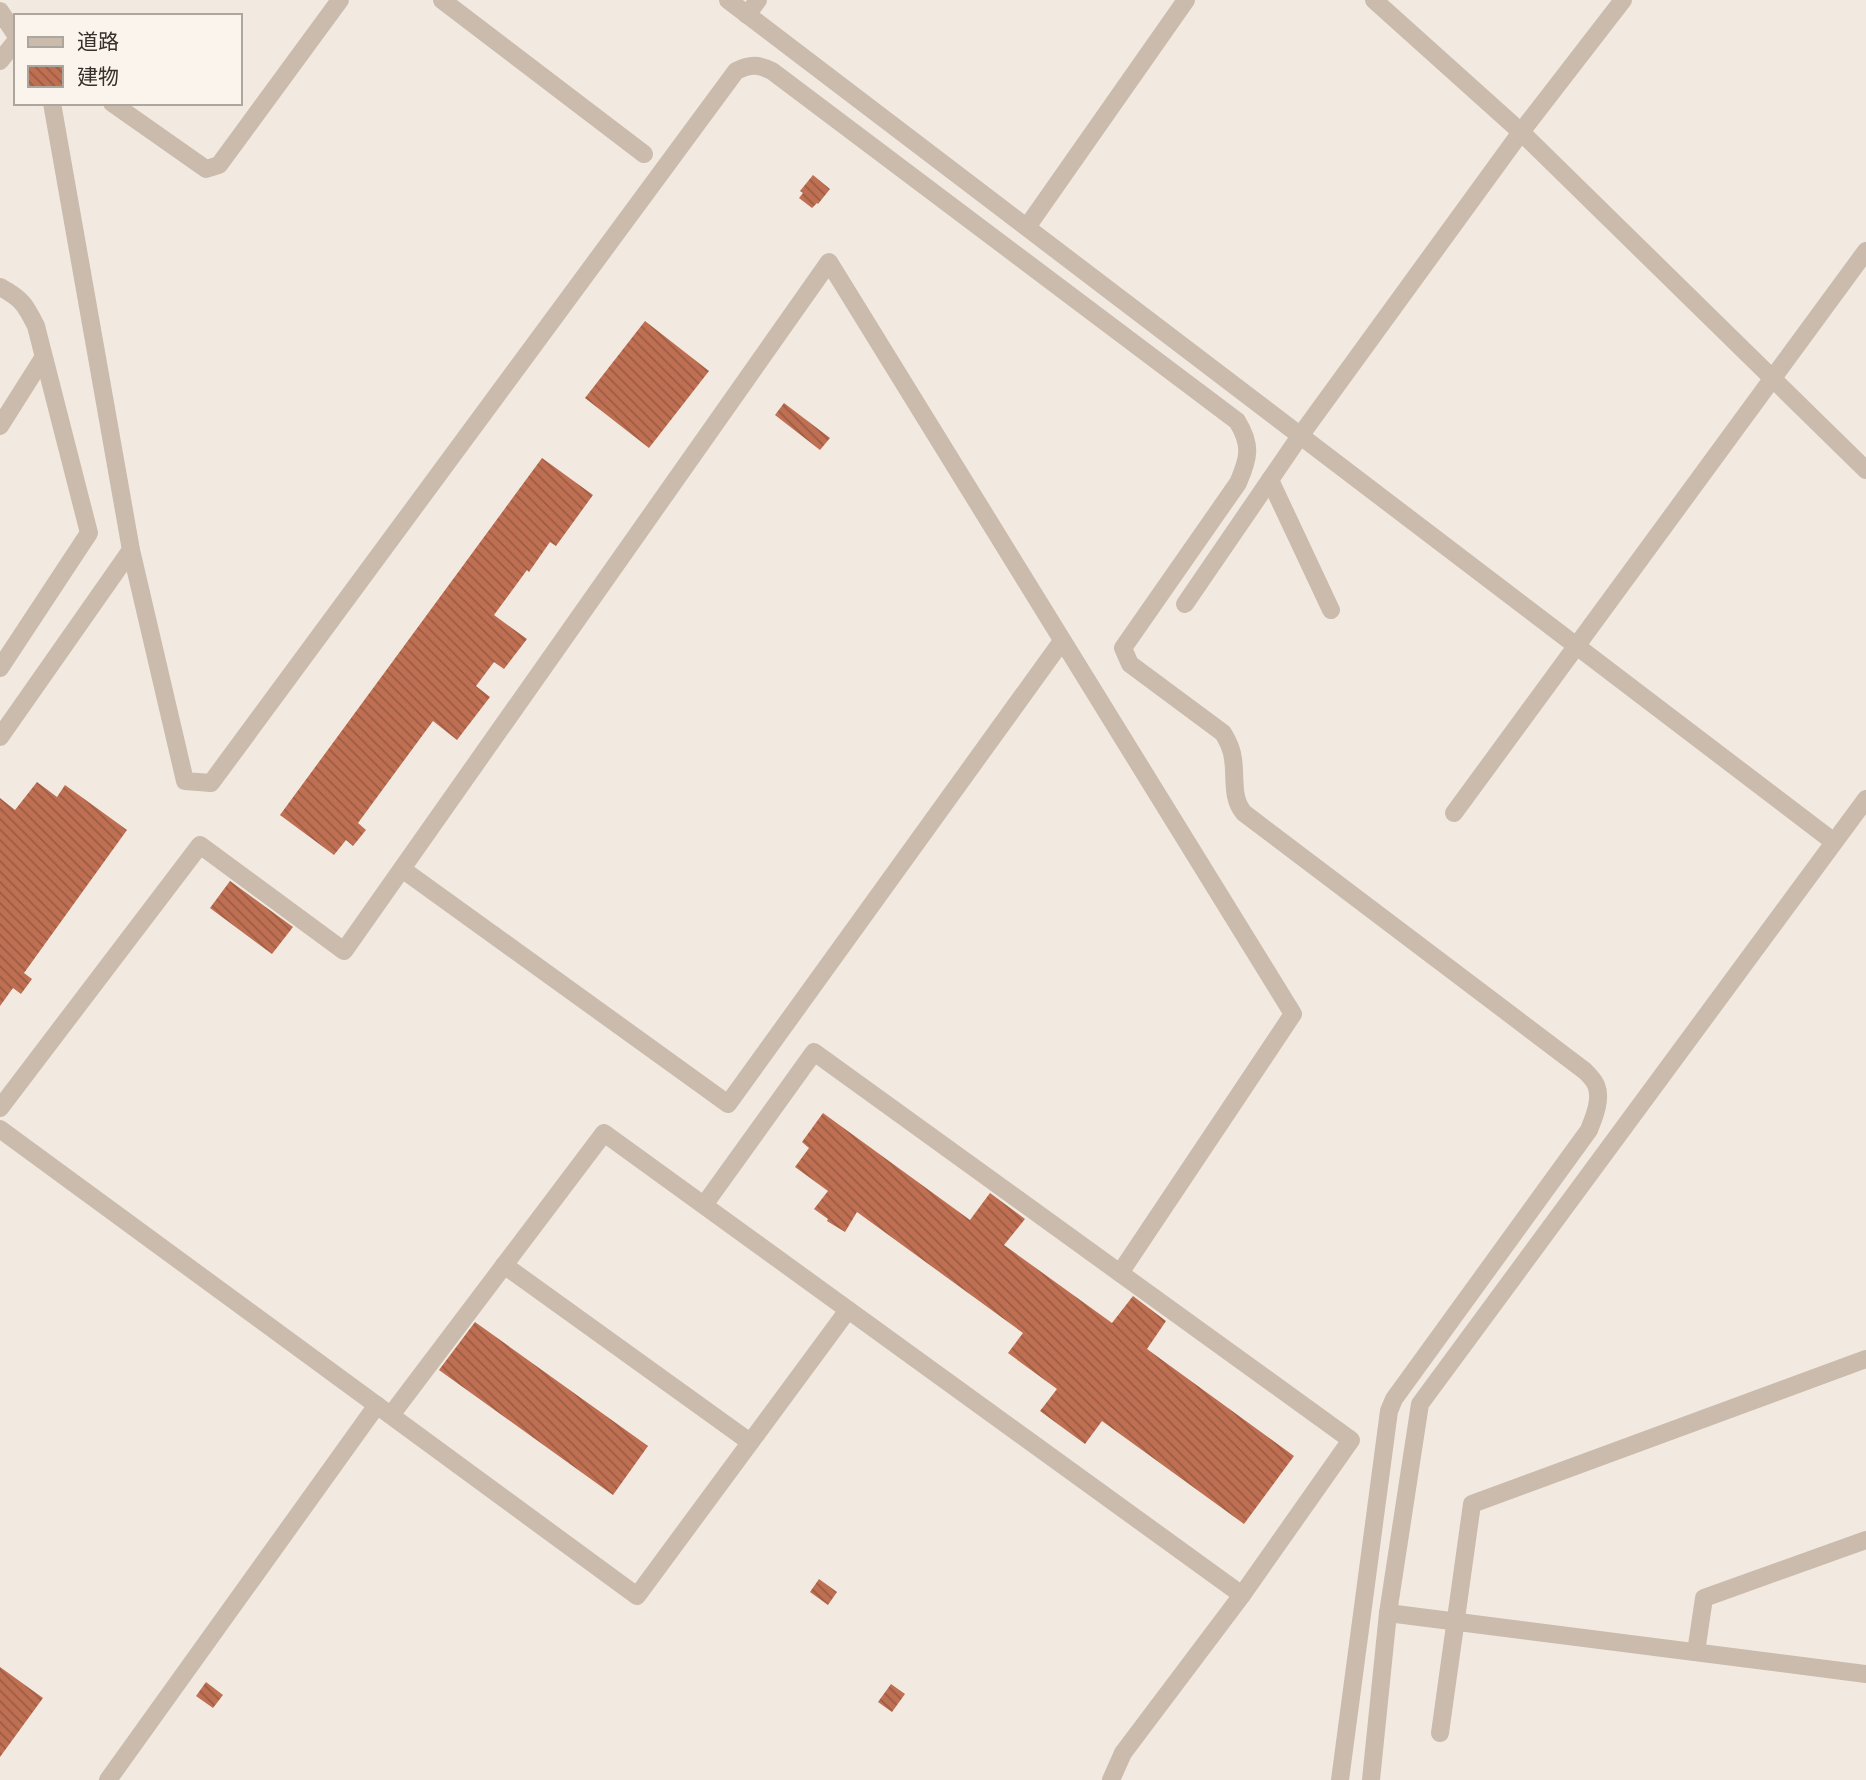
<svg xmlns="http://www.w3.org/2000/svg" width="1866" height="1780" font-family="Roboto,'Noto Sans JP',sans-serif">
<defs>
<pattern id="building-back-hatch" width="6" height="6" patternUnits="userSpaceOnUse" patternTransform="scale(1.75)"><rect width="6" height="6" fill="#bf6f52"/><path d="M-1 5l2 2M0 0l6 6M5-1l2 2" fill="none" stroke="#9c5c44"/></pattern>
</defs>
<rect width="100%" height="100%" fill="#f2eae1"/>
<g fill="url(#building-back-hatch)">
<path d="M813,175L830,189L818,204L817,203L812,208L799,198L803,193L800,191Z"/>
<path d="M645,321L709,371L649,448L585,398Z"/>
<path d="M784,403L830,438L820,450L775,415Z"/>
<path d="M542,458L593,495L556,546L550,542L529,572L527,570L494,615L527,639L504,669L494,662L476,686L490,697L457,740L433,721L358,823L366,830L353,846L346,840L334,855L280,815Z"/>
<path d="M37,782L57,797L65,785L127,830L24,973L32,979L21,994L13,988L0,1006V798L15,810Z"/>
<path d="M230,881L293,927L272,954L210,908Z"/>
<path d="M823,1113L970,1220L990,1193L1025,1219L1004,1245L1112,1323L1133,1296L1166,1321L1147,1349L1294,1456L1244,1524L1102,1421L1085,1444L1040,1411L1057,1389L1008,1353L1023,1333L857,1212L845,1232L827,1221L828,1219L814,1209L828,1191L795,1167L809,1148L802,1142Z"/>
<path d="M475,1322L648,1446L613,1495L439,1370Z"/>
<path d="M819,1579L837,1592L828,1605L810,1592Z"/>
<path d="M0,1667L43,1698L0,1757Z"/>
<path d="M206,1682L223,1695L213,1708L196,1696Z"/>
<path d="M891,1684L905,1694L892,1712L878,1702Z"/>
</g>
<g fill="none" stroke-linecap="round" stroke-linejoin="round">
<g stroke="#cabbad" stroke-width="18">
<path d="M442,0L644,154"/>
<path d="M728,0L1834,842"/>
<path d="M1374,0L1521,132L1866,470"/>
<path d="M0,11L16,35"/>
<path d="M747,15L758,0"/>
<path d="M0,61L16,41"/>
<path d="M52,103L131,550L185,781L211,783L736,71C750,64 758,64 772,71L1237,421C1252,445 1249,458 1238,483L1123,648L1130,664L1223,733C1228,741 1232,749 1233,759C1236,778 1231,798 1244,813L1585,1071C1589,1075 1594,1080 1596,1085C1602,1099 1594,1117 1589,1130L1394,1399L1389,1411L1340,1780"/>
<path d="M112,103L206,169L219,165L340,0"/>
<path d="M1027,227L1186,0"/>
<path d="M0,287C22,299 25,304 36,326L89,533L0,668"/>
<path d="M0,426L43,358"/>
<path d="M1270,480L1331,610"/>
<path d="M1185,604L1300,436L1521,132L1623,0"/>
<path d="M0,737L131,550"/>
<path d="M1454,813L1866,251"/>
<path d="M402,869L728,1104L1062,641"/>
<path d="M0,1108L200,845L344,951L829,262L1293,1014L1120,1273"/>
<path d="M0,1129L637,1596L848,1310"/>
<path d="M704,1205L814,1052L1351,1440L1242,1595L1123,1753L1111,1780"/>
<path d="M504,1265L750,1442"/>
<path d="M391,1415L604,1133L1242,1595"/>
<path d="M1388,1613L1866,1674"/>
<path d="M1696,1652L1704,1598L1866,1540"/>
<path d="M1440,1733L1472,1504L1866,1359"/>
<path d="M108,1780L377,1405"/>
<path d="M1371,1780L1388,1613L1420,1404L1866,799"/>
</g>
</g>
<rect x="14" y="14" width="228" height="91" fill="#faf4ed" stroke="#aca69f" stroke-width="2"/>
<rect x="28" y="37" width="35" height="10" fill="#cabbad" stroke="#aca69f" stroke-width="2"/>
<text x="77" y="49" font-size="21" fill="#38302b">道路</text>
<rect x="28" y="66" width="35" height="21" fill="url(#building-back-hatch)" stroke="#aca69f" stroke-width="2"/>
<text x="77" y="84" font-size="21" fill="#38302b">建物</text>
</svg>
